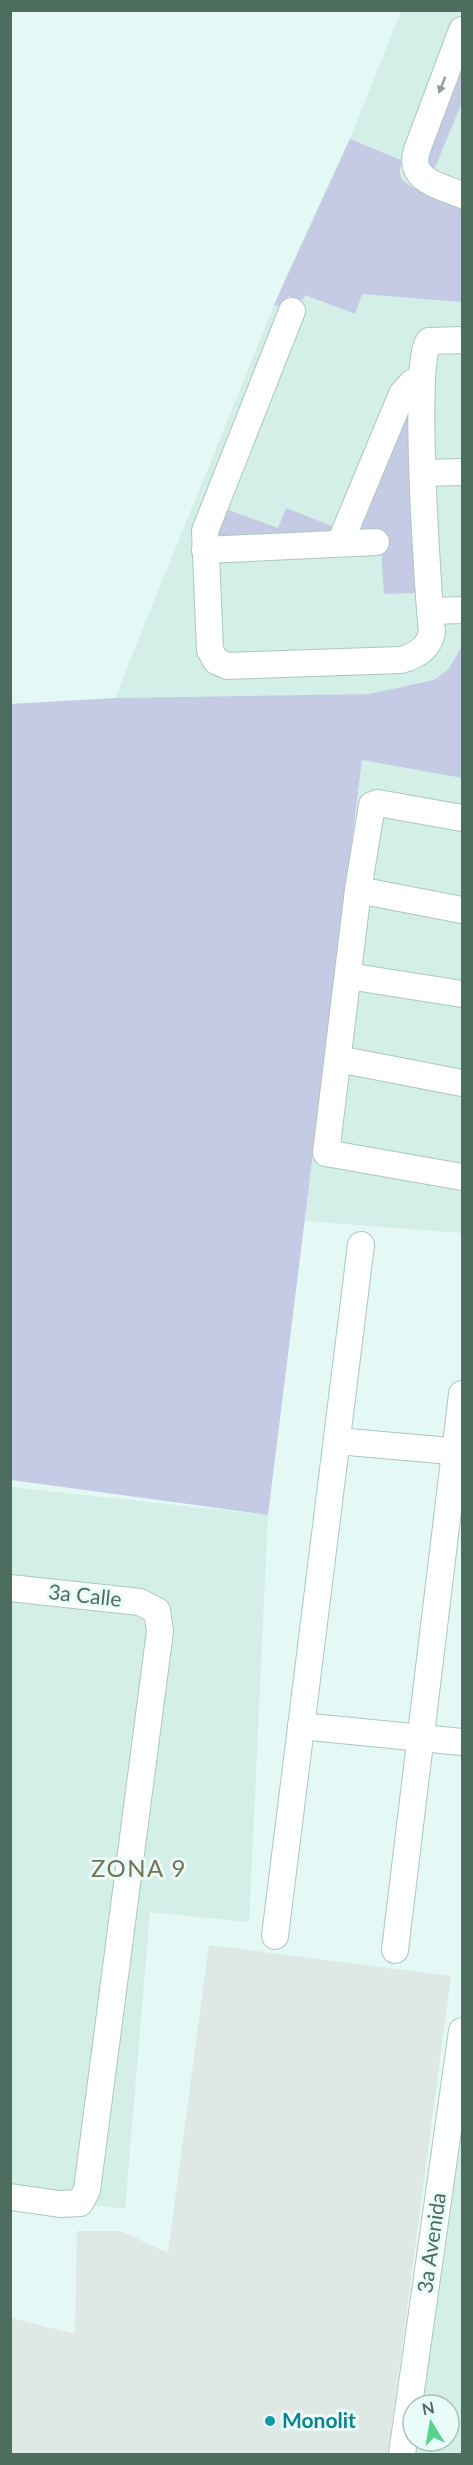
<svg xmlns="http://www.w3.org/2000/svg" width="473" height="2465" font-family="Lato,sans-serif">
<rect width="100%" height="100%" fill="#e4f8f5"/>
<g fill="#d3efe8" fill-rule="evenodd">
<path d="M401,11H462V741L369,694L115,698L281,288L352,133Z"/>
<path d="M362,760L462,778V1233L305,1221Z"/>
<path d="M11,1487L268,1515L249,1922L150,1912L125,2209L11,2194Z"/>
<path d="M462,2040V2454H404ZM413,2405H449V2441H413Z"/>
</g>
<path fill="#dee9e5" d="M209,1945L451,1976L388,2454H11V2318L75,2334L77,2231H121L168,2253Z"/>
<g fill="#c5cbe4">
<path d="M462,68V102L435,168L424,163Z"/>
<path d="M350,139L403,161C400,167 398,172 402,179C408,189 449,202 462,207V302L362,294L355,314L305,295L303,300L289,296L278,306L274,305Z"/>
<path d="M409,410L418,593L384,594L380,533L361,532L359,530Z"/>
<path d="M286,508L337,528L334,535L218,537V530L226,509L278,528Z"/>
<path d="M462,646V778L362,760L268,1515L11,1480L10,704L115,698L369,694L434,680L448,670Z"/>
</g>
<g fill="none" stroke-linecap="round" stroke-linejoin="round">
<g stroke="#acc7be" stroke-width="28">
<g id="minor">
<path d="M462,30L417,150C407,181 441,186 462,195"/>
<path d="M292,311L205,531L210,650L216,661L227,666L401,660C416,656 429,648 432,632C428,595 412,358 429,341L462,340"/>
<path d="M423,473L462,472"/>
<path d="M340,543L402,394L412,383L422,378"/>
<path d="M205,550L376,542"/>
<path d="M430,611L462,610"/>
<path d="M462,818L378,803L372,805L358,890L326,1153L462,1177"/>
<path d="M358,890L462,910"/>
<path d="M348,976L462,994"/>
<path d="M338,1059L462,1083"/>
<path d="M337,1441L462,1452"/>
<path d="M10,1588L140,1602L157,1611L160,1631L87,2190L80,2203L60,2204L10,2197"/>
<path d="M301,1726L462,1742"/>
<path d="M275,1936L361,1245"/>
<path d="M395,1950L462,1394"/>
<path d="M402,2454L462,2031"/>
</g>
</g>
<use href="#minor" stroke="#fff" stroke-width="26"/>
</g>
<defs><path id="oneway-solid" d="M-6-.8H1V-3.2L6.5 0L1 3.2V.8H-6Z" transform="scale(1.5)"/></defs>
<use fill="#8ba097" href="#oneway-solid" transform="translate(442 85) rotate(111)"/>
<circle fill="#0f9aa8" stroke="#e9fcf9" stroke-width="2" cx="270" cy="2421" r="6"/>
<g text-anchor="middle" stroke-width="6" stroke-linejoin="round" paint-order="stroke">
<g font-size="21" fill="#4d6d5f" stroke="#e9fcf9">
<text transform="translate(85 1596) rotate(6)" y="7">3a Calle</text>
<text transform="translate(432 2243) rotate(-82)" y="7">3a Avenida</text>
</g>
<g font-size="21" font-weight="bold" fill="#0d838f" stroke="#e9fcf9" text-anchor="start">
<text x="282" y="2428">Monolit</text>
</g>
<g font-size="24" letter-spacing="1.5" fill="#777358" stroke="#e9fcf9">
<text x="139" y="1877">ZONA 9</text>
</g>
</g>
<rect width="473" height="2465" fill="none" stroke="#4d6d5f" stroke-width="24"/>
<g transform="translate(431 2423) rotate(349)"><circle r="28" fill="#e9fcf9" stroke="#abc3bb" stroke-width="1.5"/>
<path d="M0-4.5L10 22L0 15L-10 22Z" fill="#59d28e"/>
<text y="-9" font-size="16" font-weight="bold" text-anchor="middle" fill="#4d6d5f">N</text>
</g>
</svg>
